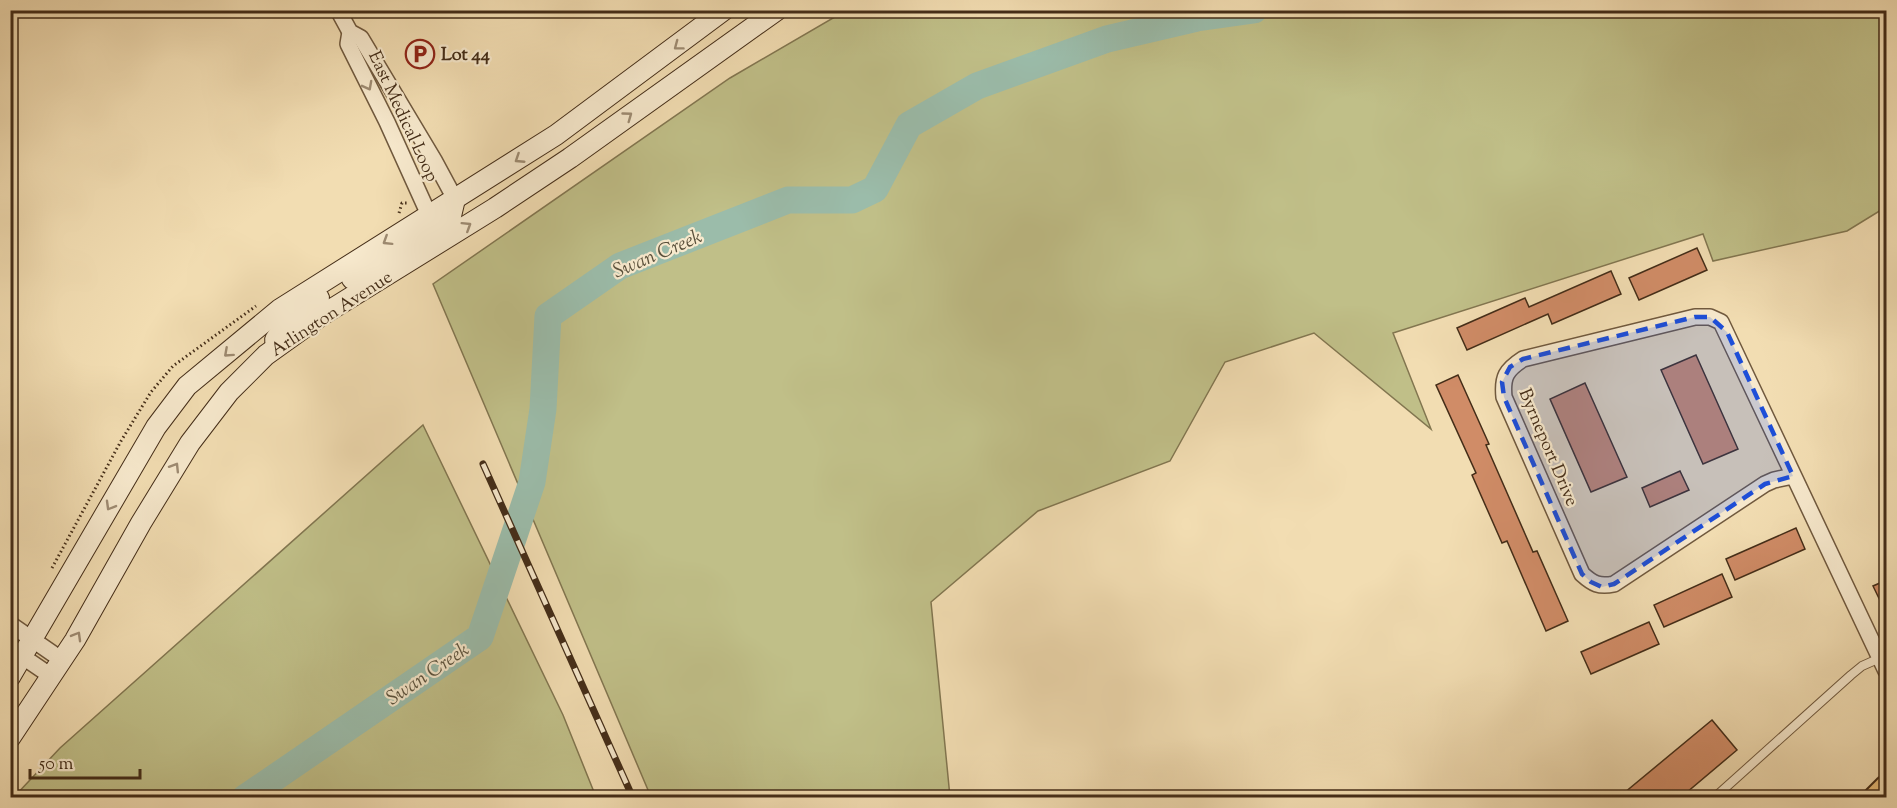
<svg xmlns="http://www.w3.org/2000/svg" width="1897" height="808" font-family="'Sorts Mill Goudy',serif">
<rect width="100%" height="100%" fill="#f2ddb2"/>
<filter id="stains"><feTurbulence type="fractalNoise" baseFrequency=".00333" numOctaves="4"/><feColorMatrix values="0 0 0 0 .2 0 0 0 0 .09 0 0 0 0 .02 0 0 0 .5 -.17"/></filter>
<radialGradient id="worn" r=".72"><stop offset=".6" stop-color="#630" stop-opacity="0"/><stop offset="1" stop-color="#630" stop-opacity=".3"/></radialGradient>
<g fill="#c0bf88" stroke="#827650" stroke-width="1.5">
<path d="M845,11H1886V207L1847,231L1713,261L1703,234L1393,333L1431,429L1314,333L1225,362L1170,461L1038,511L931,602L950,797H651L433,284L730,78Z"/>
<path d="M423,425L563,715L596,797H14L60,748Z"/>
</g>
<g fill="none" stroke-linecap="round" stroke-linejoin="round">
<path stroke="#9bbcaa" stroke-width="27" d="M245,798L480,637L532,482L543,409L548,316L620,266L788,200H852L875,189L909,125L977,86L1107,39L1197,18L1254,10"/>
</g>
<g fill="#d08c67" stroke="#442d18" stroke-width="1.5">
<path d="M1697,248L1707,270L1639,300L1629,278Z"/>
<path d="M1611,271L1621,294L1552,324L1548,314L1467,350L1457,328L1525,298L1529,307Z"/>
<path d="M1696,355L1738,449L1703,464L1661,370Z"/>
<path d="M1458,375L1489,444L1486,445L1533,552L1537,551L1568,621L1546,631L1507,541L1502,543L1472,475L1476,473L1436,385Z"/>
<path d="M1585,383L1627,477L1591,492L1550,399Z"/>
<path d="M1680,471L1689,490L1650,507L1642,488Z"/>
<path d="M1796,528L1805,549L1735,580L1726,559Z"/>
<path d="M1722,574L1732,597L1664,627L1654,605Z"/>
<path d="M1887,580V615L1873,586Z"/>
<path d="M1649,622L1659,644L1591,674L1581,652Z"/>
<path d="M1712,720L1737,750L1680,798H1618Z"/>
</g>
<g fill="none" stroke-linecap="round" stroke-linejoin="round">
<g stroke="#70593e" stroke-width="10">
<path id="lane" d="M1714,798L1851,675L1862,666L1880,658"/>
</g>
<g stroke="#70593e" stroke-width="18">
<g id="street">
<path d="M338,10L350,32L361,38L434,160L455,199"/>
<path d="M350,32L348,44L387,122L429,215"/>
<path d="M1793,476L1774,480L1765,484L1614,584C1599,587 1593,584 1582,574L1504,397C1502,377 1506,370 1523,359L1695,317H1710L1721,322L1886,671"/>
<path d="M10,624L62,660"/>
<path d="M10,648L51,676"/>
</g>
</g>
<g stroke="#442d18" stroke-width="22">
<g id="secondary">
<path d="M352,279L440,227L451,216L455,199"/>
<path d="M275,340C286,322 302,310 319,298"/>
<path d="M10,677L156,427L187,386L280,309L556,135L724,10"/>
<path d="M10,738L75,640L141,523L190,443L229,392L266,355L319,317L495,208L570,158L777,10"/>
</g>
</g>
<g stroke="#442d18" stroke-width="26">
<path id="primary" d="M1875,798L1886,787"/>
</g>
<g stroke="#442d18" stroke-width="3" stroke-dasharray="1.5 3" stroke-linecap="butt">
<path d="M399,213L402,203H409"/>
<path d="M52,568L121,441L151,392L173,366L256,306"/>
</g>
<use href="#lane" stroke="#f7e9cd" stroke-width="8"/>
<use href="#street" stroke="#f7e9cd" stroke-width="15"/>
<use href="#secondary" stroke="#f7e9cd" stroke-width="20"/>
<use href="#primary" stroke="#e9be79" stroke-width="22"/>
<g stroke="#442d18" stroke-width="7">
<path id="rail" d="M483,464L633,798"/>
</g>
<use href="#rail" stroke="#f7e9cd" stroke-width="4.5" stroke-dasharray="14" stroke-linecap="butt"/>
</g>
<defs><path id="oneway-chevron" d="M-2-3.5L2.5 0L-2 3.5" fill="none" stroke-width="1.6" stroke-linecap="round" stroke-linejoin="round" transform="scale(1.5)"/></defs>
<g stroke="#9e8b72">
<use href="#oneway-chevron" transform="translate(678 46) rotate(143)"/>
<use href="#oneway-chevron" transform="translate(368 86) rotate(62)"/>
<use href="#oneway-chevron" transform="translate(628 116) rotate(-36)"/>
<use href="#oneway-chevron" transform="translate(519 159) rotate(147)"/>
<use href="#oneway-chevron" transform="translate(467 226) rotate(-32)"/>
<use href="#oneway-chevron" transform="translate(387 241) rotate(148)"/>
<use href="#oneway-chevron" transform="translate(228 353) rotate(138)"/>
<use href="#oneway-chevron" transform="translate(175 467) rotate(-58)"/>
<use href="#oneway-chevron" transform="translate(110 506) rotate(120)"/>
<use href="#oneway-chevron" transform="translate(77 636) rotate(-60)"/>
</g>
<path fill="#1d4ed8" fill-opacity="0.2" stroke="#1d4ed8" stroke-width="4.5" stroke-dasharray="12 8" stroke-linejoin="round" d="M1695,317H1710L1727,332L1793,476L1765,484L1614,584L1602,587L1591,582L1582,574L1504,397L1502,382L1510,367L1523,359Z"/>
<defs>
<g id="parking-ring" transform="scale(1.5)"><circle r="9.5" fill="#f7e9cd" stroke="#8f2418" stroke-width="1.5"/><path d="M-3.5-5.5H1a3.5 3.5 0 0 1 0 7H-1V5.5H-3.5ZM-1-3.4V-.6H.8a1.4 1.4 0 0 0 0-2.8Z" fill="#8f2418"/></g>
</defs>
<g fill-rule="evenodd">
<use href="#parking-ring" x="420" y="54"/>
</g>
<g text-anchor="middle" stroke-width="4.5" stroke-linejoin="round" paint-order="stroke">
<g font-size="18" font-weight="bold" fill="#442d18" stroke="#f7e9cd" text-anchor="start">
<text x="441" y="60">Lot 44</text>
</g>
<g font-size="18" fill="#442d18" stroke="#f7e9cd">
<text transform="translate(404 116) rotate(65)" y="6">East Medical Loop</text>
<text transform="translate(331 313) rotate(-33)" y="6">Arlington Avenue</text>
<text transform="translate(1549 447) rotate(67)" y="6">Byrneport Drive</text>
</g>
<g font-size="20" font-style="italic" fill="#5a513c" stroke="#f7e9cd">
<text transform="translate(657 253) rotate(-23)" y="7">Swan Creek</text>
<text transform="translate(427 673) rotate(-34)" y="7">Swan Creek</text>
</g>
</g>
<rect width="1897" height="808" fill="none" stroke="#f2ddb2" stroke-width="36"/>
<rect x="12" y="12" width="1873" height="784" fill="none" stroke="#442d18" stroke-width="3"/>
<rect x="18" y="18" width="1861" height="772" fill="none" stroke="#442d18" stroke-width="1.5"/>
<path d="M30 769v9h110v-9" fill="none" stroke="#442d18" stroke-width="3"/>
<text x="39" y="769" font-size="18" fill="#442d18" stroke="#f7e9cd" stroke-width="4.5" paint-order="stroke">50 m</text>
<rect width="100%" height="100%" filter="url(#stains)"/>
<rect width="100%" height="100%" fill="url(#worn)"/>
</svg>
